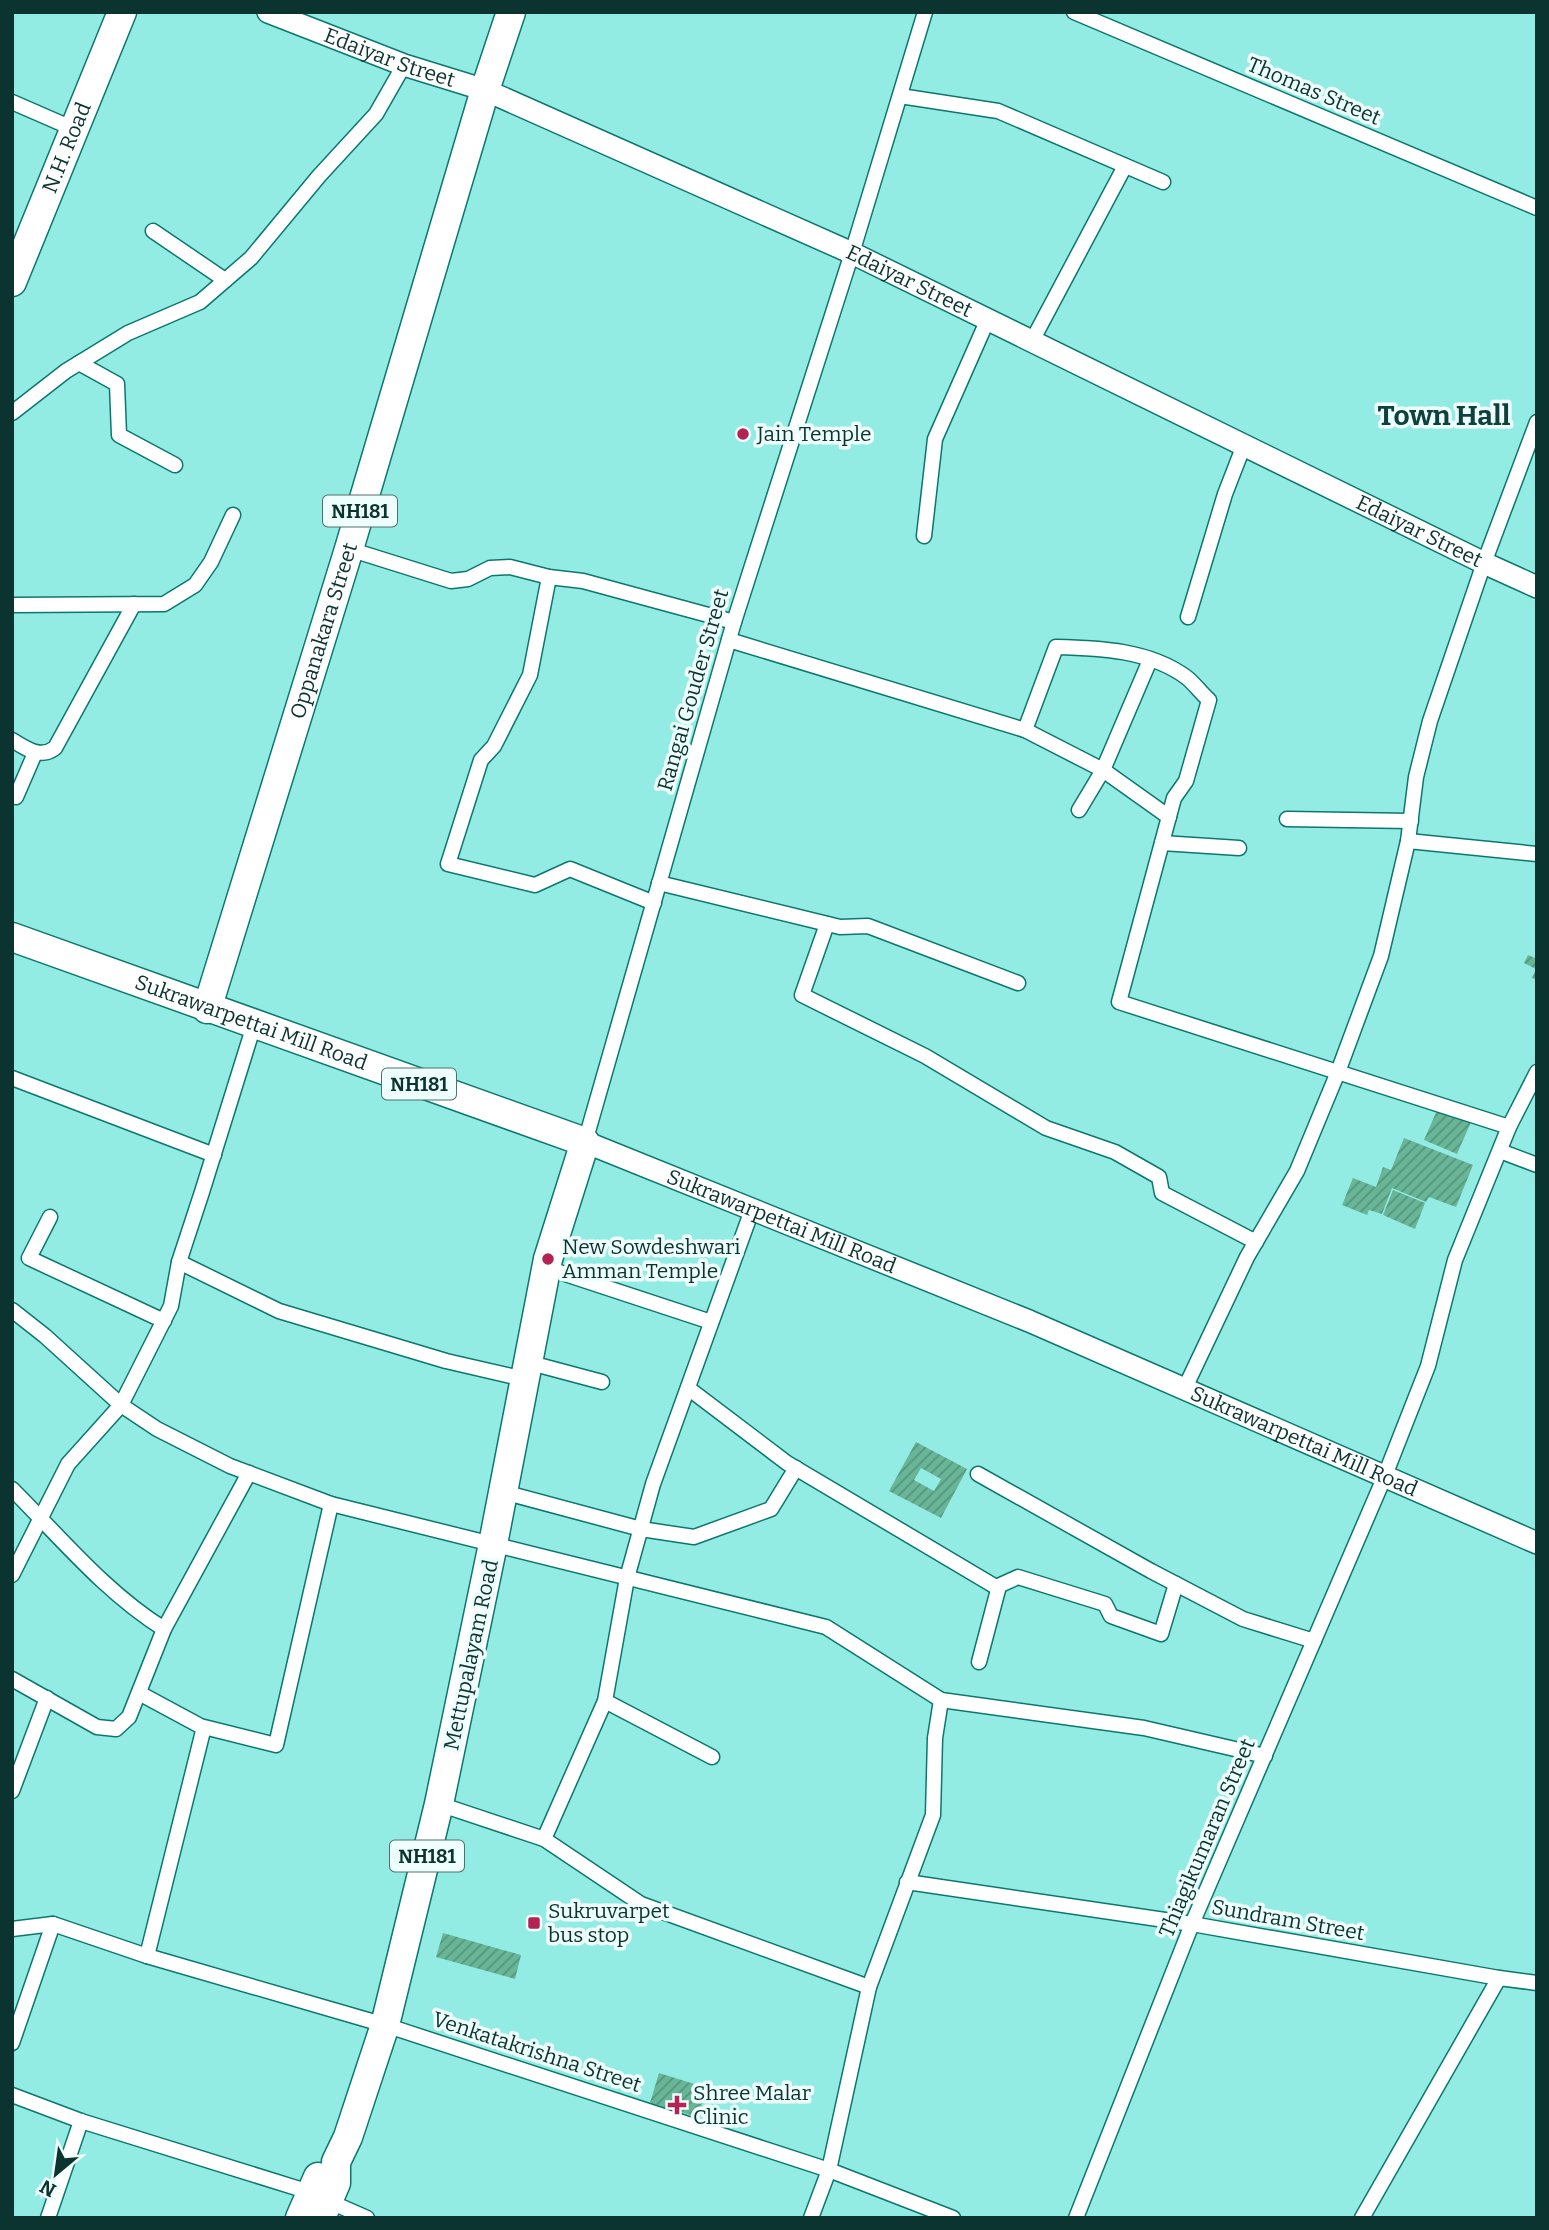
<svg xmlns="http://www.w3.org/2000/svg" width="1549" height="2230" font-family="Bitter,serif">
<defs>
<pattern id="building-hatch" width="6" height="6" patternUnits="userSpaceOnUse" patternTransform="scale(1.75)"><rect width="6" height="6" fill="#69b597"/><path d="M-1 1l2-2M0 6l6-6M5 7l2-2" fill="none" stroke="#55947c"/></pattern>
</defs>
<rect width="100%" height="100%" fill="#93ece3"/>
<g fill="url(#building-hatch)" fill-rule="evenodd">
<path d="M1528,955L1537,959V980L1532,978L1536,969L1524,963Z"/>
<path d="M1438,1108L1471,1122L1457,1154L1424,1140Z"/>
<path d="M1404,1138L1473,1165L1456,1207L1429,1197L1426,1202L1392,1188L1382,1214L1369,1210L1367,1215L1342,1205L1353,1178L1376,1187L1383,1167L1391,1170Z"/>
<path d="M1393,1190L1425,1203L1415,1229L1383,1215Z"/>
<path d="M916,1442L967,1469L941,1518L889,1491ZM921,1468L941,1479L934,1491L914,1480Z"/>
<path d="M443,1933L521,1955L515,1979L436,1957Z"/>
<path d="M659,2073L707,2088L698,2117L650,2103Z"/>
</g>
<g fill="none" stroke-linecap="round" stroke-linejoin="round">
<g stroke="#0b776f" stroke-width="17">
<g id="street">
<path d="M1074,12L1537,208"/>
<path d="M900,96L998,111L1163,182"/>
<path d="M12,102L74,129"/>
<path d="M153,231L225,280"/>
<path d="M1032,341L1125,166"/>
<path d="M79,363L117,384L119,435L175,465"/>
<path d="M12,413L66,371L128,333L200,302L251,258L319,176L376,114L404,65"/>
<path d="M924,536L935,439L988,319"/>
<path d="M349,549L451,581L468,579L490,568L510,567L549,577L583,581L734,622"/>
<path d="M549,577L530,675L494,746L481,760L448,864L535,885L570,869L654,903"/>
<path d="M12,605L164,604L195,585L211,562L233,515"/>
<path d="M1188,617L1225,494L1244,445"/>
<path d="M729,640L1025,730L1103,770L1169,817"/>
<path d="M1025,730L1056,647C1100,648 1149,650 1186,677C1194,683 1201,693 1209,700L1186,781L1174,798L1119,1002L1509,1127"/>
<path d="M12,740C27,749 40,759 55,748L134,604"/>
<path d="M16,797L35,753"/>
<path d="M1079,810L1103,770L1150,660"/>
<path d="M1287,819L1411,821"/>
<path d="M1408,841L1537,854"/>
<path d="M1162,843L1239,848"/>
<path d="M659,883L840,927L868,926L1018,983"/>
<path d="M827,924L802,995L925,1056L1046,1128L1115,1152L1159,1177L1162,1193L1256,1242"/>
<path d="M12,1078L214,1155"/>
<path d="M585,1142L734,622L852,253L925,12"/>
<path d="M1500,1151L1537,1165"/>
<path d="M50,1217L29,1258L164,1321"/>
<path d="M179,1262L279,1311L446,1361L524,1379"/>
<path d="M547,1268L711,1322"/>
<path d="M12,1310L45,1336L121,1405L157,1429L230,1466L331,1504L826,1627L941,1700L1144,1728L1265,1756"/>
<path d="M527,1362L602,1382"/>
<path d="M688,1388L787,1463L996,1587L1018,1577L1105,1604L1111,1616L1161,1634L1176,1584"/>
<path d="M1184,1390L1247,1257L1297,1171L1338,1072L1381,956L1408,841L1416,777L1430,721L1484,563L1537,422"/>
<path d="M978,1474L1151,1571L1243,1619L1314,1641"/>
<path d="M12,1489C60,1537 106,1593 164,1629"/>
<path d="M503,1492L641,1529L694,1537L771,1509L796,1468"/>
<path d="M12,1575L68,1464L121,1405L171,1306L179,1262L202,1192L254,1025"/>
<path d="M979,1662L999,1586"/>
<path d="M12,1679L97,1727L116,1729L129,1717L164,1629L249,1473"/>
<path d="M139,1693L204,1728"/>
<path d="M605,1701L627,1578L653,1484L752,1210"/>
<path d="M12,1791L47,1698"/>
<path d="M439,1804L544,1839L641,1904L869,1987"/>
<path d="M544,1839L605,1701L712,1757"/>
<path d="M907,1882L1192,1924L1499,1978L1537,1983"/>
<path d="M12,1929L53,1924L147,1956L385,2025L829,2170L953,2218"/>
<path d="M147,1956L204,1727L276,1745L331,1504"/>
<path d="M12,2043L53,1924"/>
<path d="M12,2095L81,2121L303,2190L367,2218"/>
<path d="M48,2218L81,2121"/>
<path d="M811,2218L829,2170L869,1987L933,1815L935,1738L941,1700"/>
<path d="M1076,2218L1192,1924L1384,1478L1428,1366L1455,1260L1509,1127L1537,1072"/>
<path d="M1362,2218L1499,1978"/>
</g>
</g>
<g stroke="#0b776f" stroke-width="24">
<g id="secondary">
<path id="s1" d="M268,12L404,65L485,90L852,253L1484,563L1537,587"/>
<path id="s2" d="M585,1142L1029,1321L1537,1543"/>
</g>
</g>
<g stroke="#0b776f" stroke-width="31">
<g id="highway">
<path id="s3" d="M12,282L122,12"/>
<path id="s4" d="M12,937L585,1142L548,1259L493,1544L439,1804L385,2025L348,2137L336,2162V2183L321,2218"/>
<path id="s5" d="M207,1009L349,549L485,90L511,12"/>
<path d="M300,2218L318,2177"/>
</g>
</g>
<use href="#street" stroke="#fff" stroke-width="14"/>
<use href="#secondary" stroke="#fff" stroke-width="21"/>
<use href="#highway" stroke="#fff" stroke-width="28"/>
</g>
<g fill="#b32354" stroke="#eefefc" stroke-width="2.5">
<circle cx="743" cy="434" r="7"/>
<circle cx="548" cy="1259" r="7"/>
<rect x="527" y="1916" width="14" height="14" rx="3.5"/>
<path d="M673.5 2094.5h7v7h7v7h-7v7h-7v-7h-7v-7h7z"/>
</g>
<g text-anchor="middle" stroke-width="7" stroke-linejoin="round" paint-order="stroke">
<g fill="#eefefc" stroke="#4f706c" stroke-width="2">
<rect x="323" y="495.5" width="74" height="31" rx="5"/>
<rect x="382" y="1068.5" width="74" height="31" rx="5"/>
<rect x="390" y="1840.5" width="74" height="31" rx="5"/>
</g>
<g font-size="19" font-weight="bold" fill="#0b332f">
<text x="360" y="518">NH181</text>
<text x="419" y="1091">NH181</text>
<text x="427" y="1863">NH181</text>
</g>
<g font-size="21" fill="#0b332f" stroke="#eefefc">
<text dy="7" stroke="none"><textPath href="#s1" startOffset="130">Edaiyar Street</textPath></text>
<text transform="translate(1314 91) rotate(23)" y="7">Thomas Street</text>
<text dy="7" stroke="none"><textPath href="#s3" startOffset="145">N.H. Road</textPath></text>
<text dy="7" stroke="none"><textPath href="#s1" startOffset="696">Edaiyar Street</textPath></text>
<text dy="7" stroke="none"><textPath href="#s1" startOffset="1264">Edaiyar Street</textPath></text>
<text dy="7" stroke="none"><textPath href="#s5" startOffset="396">Oppanakara Street</textPath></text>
<text transform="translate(693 690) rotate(-74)" y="7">Rangai Gouder Street</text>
<text dy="7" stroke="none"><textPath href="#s4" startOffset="254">Sukrawarpettai Mill Road</textPath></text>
<text dy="7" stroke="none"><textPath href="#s2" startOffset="212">Sukrawarpettai Mill Road</textPath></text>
<text dy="7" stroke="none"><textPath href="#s2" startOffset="779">Sukrawarpettai Mill Road</textPath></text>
<text transform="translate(471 1655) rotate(-78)" y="7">Mettupalayam Road</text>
<text transform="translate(1207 1838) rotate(-67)" y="7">Thiagikumaran Street</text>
<text transform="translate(1288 1920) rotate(10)" y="7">Sundram Street</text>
<text transform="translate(537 2052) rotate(18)" y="7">Venkatakrishna Street</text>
</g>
<g font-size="21" fill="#0b332f" stroke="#eefefc" text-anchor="start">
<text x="757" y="441">Jain Temple</text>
<text x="562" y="1254">New Sowdeshwari<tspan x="562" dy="24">Amman Temple</tspan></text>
<text x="548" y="1918">Sukruvarpet<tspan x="548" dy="24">bus stop</tspan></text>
<text x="693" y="2100">Shree Malar<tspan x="693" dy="24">Clinic</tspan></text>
</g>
<g font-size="28" font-weight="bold" fill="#0e413d" stroke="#eefefc">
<text x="1444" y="425">Town Hall</text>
</g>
</g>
<rect width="1549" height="2230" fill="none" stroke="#0b332f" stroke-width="28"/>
<g transform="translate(56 2174) rotate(209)" stroke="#eefefc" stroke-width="5" paint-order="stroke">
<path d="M0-5L12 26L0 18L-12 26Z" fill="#0b332f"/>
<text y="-10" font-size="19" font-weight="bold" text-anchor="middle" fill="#0b332f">N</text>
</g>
</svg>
